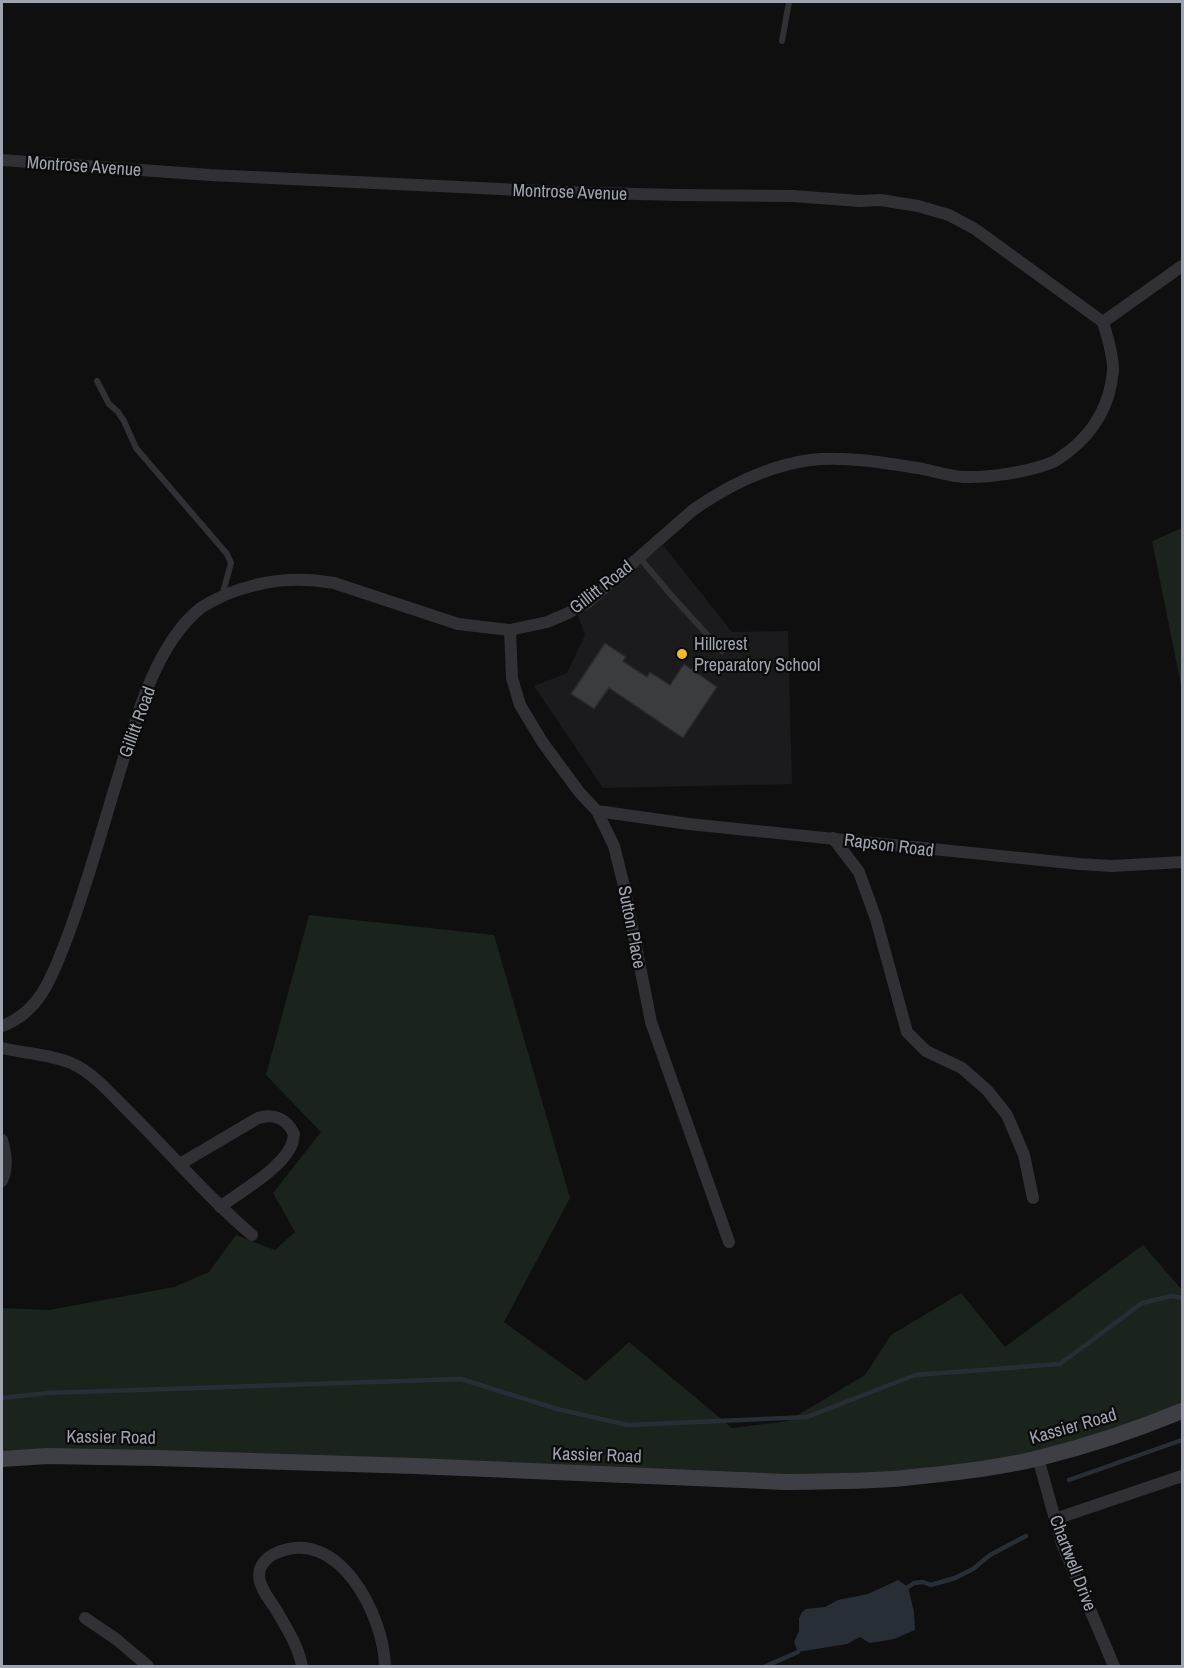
<svg xmlns="http://www.w3.org/2000/svg" width="1184" height="1668" font-family="'Archivo Narrow',sans-serif">
<rect width="100%" height="100%" fill="#0f0f10"/>
<path fill="#1b1b1d" d="M663,545L732,632L788,631L792,784L603,788L534,686L567,673L585,635L577,613Z"/>
<g fill="#1b231d">
<path d="M1182,528V690L1152,541Z"/>
<path d="M309,915L494,935L570,1198L504,1322L586,1381L629,1342L732,1428L788,1421L865,1375L891,1335L961,1293L1005,1347L1143,1245L1182,1290V1411L1095,1442L902,1478L2,1459V1308L49,1310L174,1287L209,1272L236,1235L275,1250L295,1232L273,1193L321,1132L266,1075Z"/>
</g>
<path fill="#282e35" d="M898,1580L908,1587L914,1612L915,1630L894,1639L870,1643L860,1637L847,1644L798,1652L794,1642L799,1631V1618L802,1612L806,1609L825,1607L838,1600L868,1594Z"/>
<g fill="none" stroke-linecap="round" stroke-linejoin="round">
<g stroke="#282e35" stroke-width="4.5">
<path d="M2,1398L47,1393L461,1379L557,1409L628,1425L807,1417L915,1375L1060,1364L1142,1303L1171,1296L1182,1298"/>
<path d="M1069,1480L1182,1440"/>
<path d="M908,1587L914,1583L923,1582L931,1585L955,1578L973,1569L990,1555L1026,1536"/>
<path d="M766,1666L798,1652"/>
</g>
</g>
<path fill="#3b3c40" stroke="#29292c" stroke-width="1.5" d="M605,643L626,657L623,661L647,677L650,672L670,685L684,664L717,687L683,738L609,688L594,709L571,694Z"/>
<g fill="none" stroke-linecap="round" stroke-linejoin="round">
<g stroke="#303035" stroke-width="6">
<path d="M782,41L789,2"/>
<path d="M97,381L109,404L118,412L124,421L136,448L227,554L231,563L222,596"/>
<path d="M639,557L671,595L722,651"/>
</g>
<g stroke="#303035" stroke-width="12">
<path d="M2,160L210,175L561,192L677,195L793,196L859,201L881,200L918,206L949,215L975,229L1103,322"/>
<path d="M1103,322L1182,266"/>
<path d="M510,630L512,678L520,705L543,743L580,793L597,811L614,846L624,886L651,1022L729,1242"/>
<path d="M597,811L689,824L1079,864L1112,866L1182,862"/>
<path d="M833,838L859,872L876,919L907,1032L926,1051L962,1068L987,1090L1007,1115L1024,1155L1033,1198"/>
<path d="M2,1026C41,1012 53,974 67,938C87,885 102,829 119,774C135,722 154,649 196,612C204,604 217,599 227,594C263,580 296,576 334,583L458,624L510,630L547,622L564,615L587,603L693,510C727,486 768,466 810,460C847,456 887,463 923,469C936,472 950,476 963,477C989,478 1029,472 1053,462C1058,460 1063,455 1068,452C1094,432 1110,404 1113,371C1114,357 1107,336 1103,322"/>
<path d="M2,1048C22,1053 55,1055 73,1064C93,1073 110,1093 125,1108C168,1150 206,1196 252,1235"/>
<path d="M2,1140C6,1154 8,1167 2,1181"/>
<path d="M180,1164L258,1118C274,1113 287,1119 294,1134C293,1139 293,1144 290,1148C279,1170 240,1192 220,1207"/>
<path d="M1038,1458L1062,1544L1114,1666"/>
<path d="M1055,1519L1182,1476"/>
<path d="M85,1618L116,1639L148,1666"/>
<path d="M302,1666C298,1645 286,1627 275,1608C269,1599 259,1587 259,1575C259,1566 266,1558 274,1554C338,1523 384,1616 385,1666"/>
</g>
<path stroke="#3e3f45" stroke-width="16" d="M2,1459L47,1456L156,1458L415,1466L785,1482C824,1481 864,1482 904,1478C948,1473 995,1469 1039,1458C1088,1446 1136,1430 1182,1411"/>
</g>
<circle fill="#efbd28" stroke="#0a0a0b" stroke-width="2" cx="682" cy="654" r="6"/>
<g text-anchor="middle" stroke-width="4.5" stroke-linejoin="round" paint-order="stroke">
<g font-size="18" fill="#a0a4b1" stroke="#0a0a0b">
<text transform="translate(84 166) rotate(4)" y="6">Montrose Avenue</text>
<text transform="translate(570 192) rotate(2)" y="6">Montrose Avenue</text>
<text transform="translate(601 587) rotate(-38)" y="6">Gillitt Road</text>
<text transform="translate(137 722) rotate(-70)" y="6">Gillitt Road</text>
<text transform="translate(889 845) rotate(7)" y="6">Rapson Road</text>
<text transform="translate(632 927) rotate(79)" y="6">Sutton Place</text>
<text transform="translate(1073 1426) rotate(-16)" y="6">Kassier Road</text>
<text transform="translate(111 1437) rotate(1)" y="6">Kassier Road</text>
<text transform="translate(597 1455) rotate(2)" y="6">Kassier Road</text>
<text transform="translate(1073 1563) rotate(69)" y="6">Chartwell Drive</text>
</g>
<g font-size="18" fill="#a0a4b1" stroke="#0a0a0b" text-anchor="start">
<text x="694" y="650">Hillcrest<tspan x="694" dy="21">Preparatory School</tspan></text>
</g>
</g>
<rect width="1184" height="1668" fill="none" stroke="#a0a4b1" stroke-width="6"/>
</svg>
